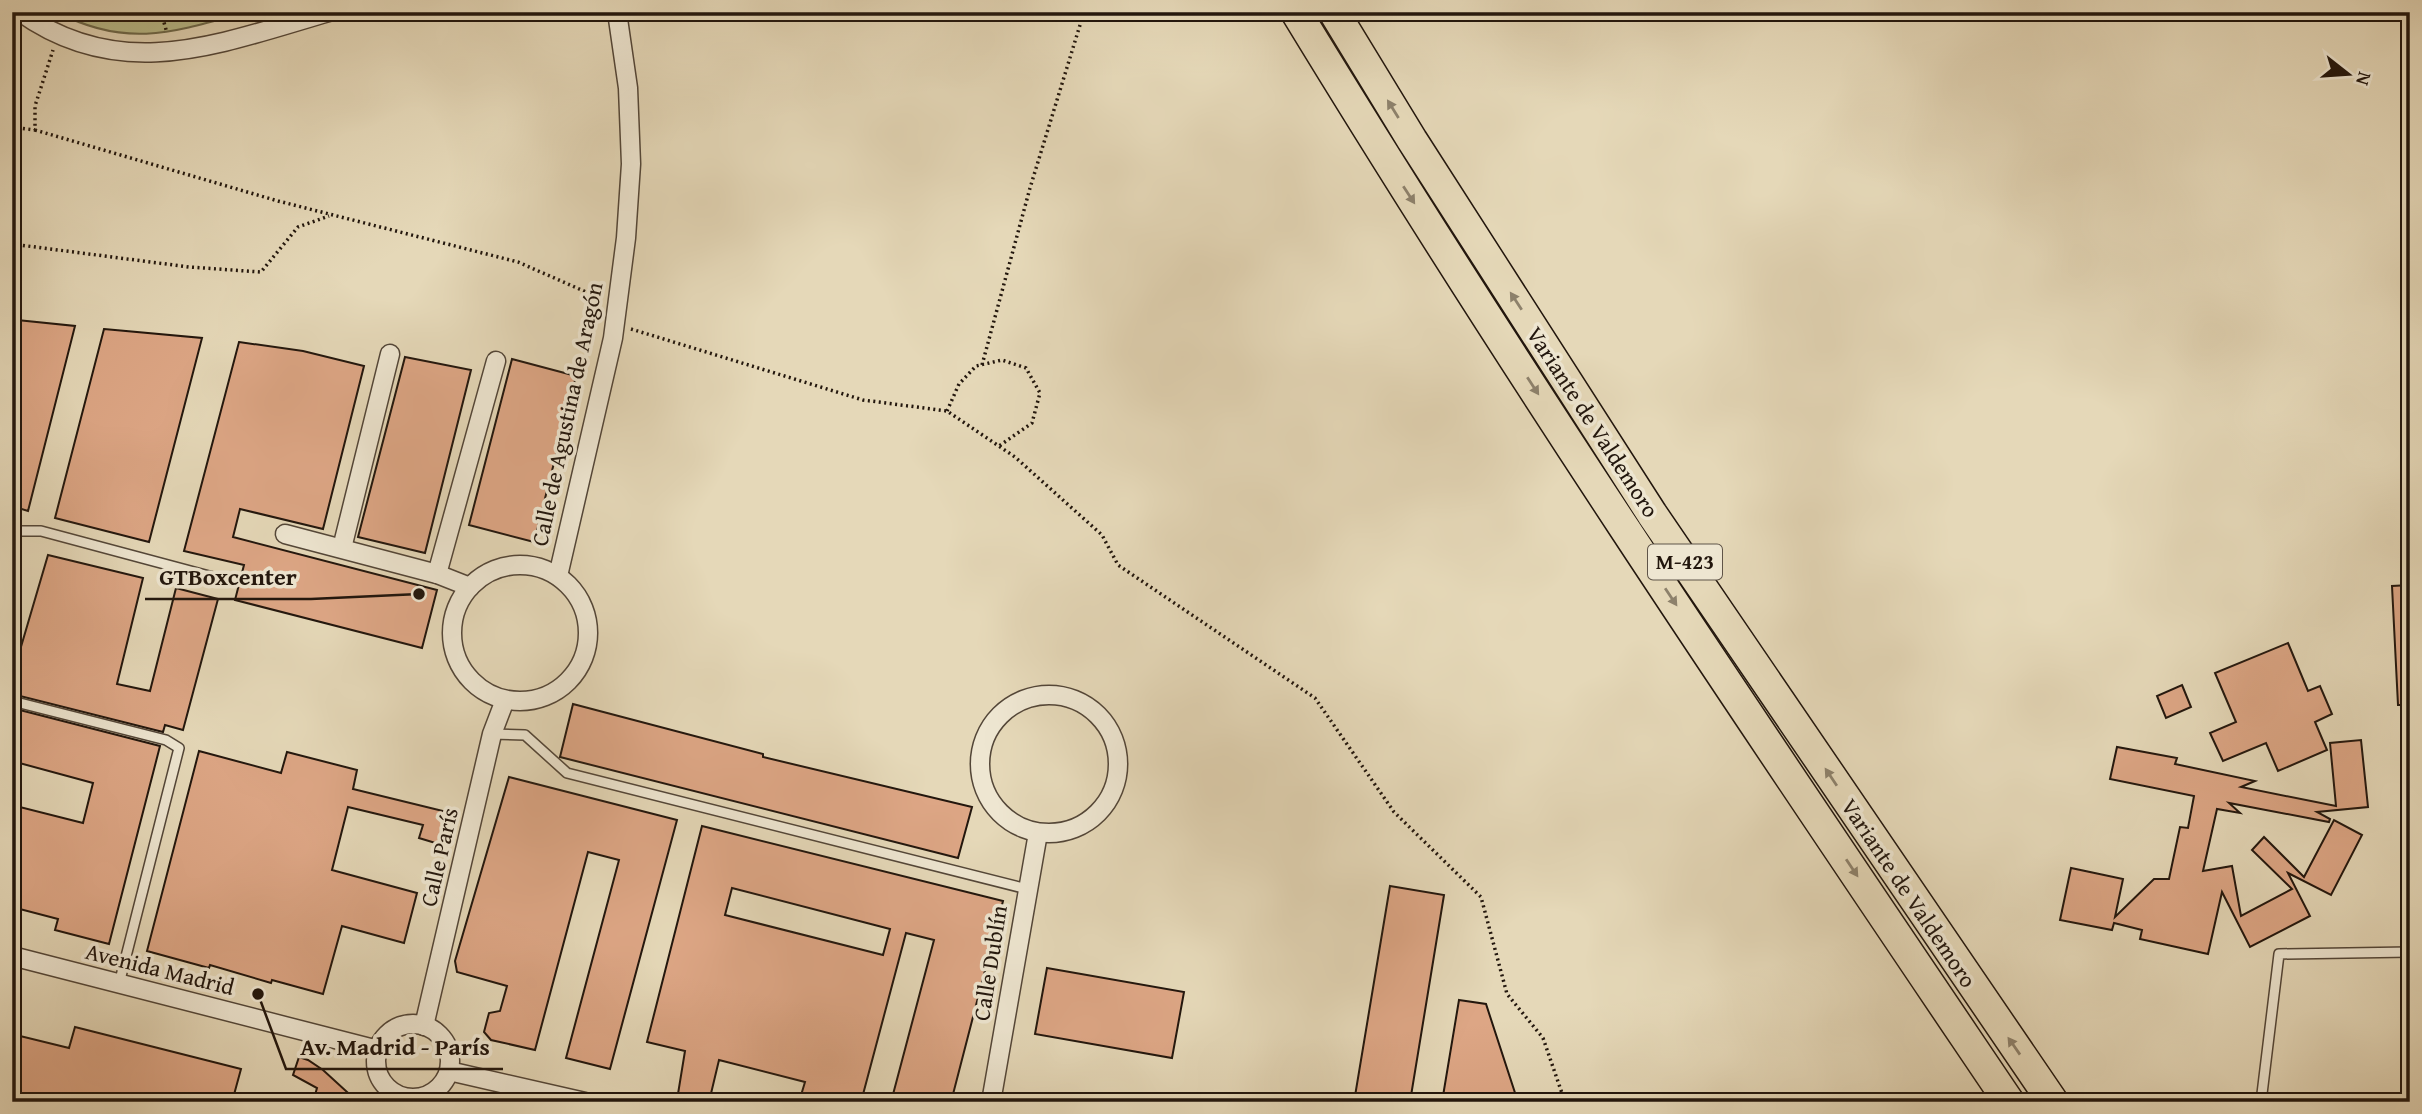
<svg xmlns="http://www.w3.org/2000/svg" width="2422" height="1114" font-family="'Gentium Book Plus',serif">
<rect width="100%" height="100%" fill="#e5d8b8"/>
<filter id="stains"><feTurbulence type="fractalNoise" baseFrequency=".00286" numOctaves="4"/><feColorMatrix values="0 0 0 0 .2 0 0 0 0 .09 0 0 0 0 .02 0 0 0 .5 -.17"/></filter>
<radialGradient id="worn" r=".72"><stop offset=".6" stop-color="#630" stop-opacity="0"/><stop offset="1" stop-color="#630" stop-opacity=".3"/></radialGradient>
<path fill="#babd8b" stroke="#6e6a4c" stroke-width="2" d="M57,12H246C175,32 127,49 57,12Z"/>
<g fill="#dda685" stroke="#22160d" stroke-width="2" fill-rule="evenodd">
<path d="M17,320L75,326L28,511L12,506V341Z"/>
<path d="M104,329L202,338L149,542L55,518Z"/>
<path d="M239,342L303,351L364,366L323,529L240,509L233,537L437,590L422,648L235,600L244,565L184,551Z"/>
<path d="M405,357L471,370L425,553L358,537Z"/>
<path d="M512,359L576,376L534,542L469,525Z"/>
<path d="M48,555L143,578L117,684L150,691L176,588L218,599L183,730L165,725L163,732L12,694V655L18,657Z"/>
<path d="M2410,585V705H2398L2392,586Z"/>
<path d="M2288,643L2308,691L2320,686L2332,714L2315,722L2327,750L2278,771L2266,743L2223,761L2210,733L2236,722L2215,673Z"/>
<path d="M2182,685L2191,707L2166,718L2157,696Z"/>
<path d="M573,704L763,754V757L972,807L958,858L560,757Z"/>
<path d="M12,708L160,746L109,944L55,930L58,919L12,907V805L83,823L93,783L12,761Z"/>
<path d="M2361,740L2368,807L2317,812L2330,819L2329,822L2229,803L2240,813L2217,809L2203,871L2232,866L2241,916L2292,889L2252,850L2264,837L2304,877L2334,820L2362,835L2331,895L2288,873L2310,916L2250,947L2222,892L2208,954L2140,939L2142,930L2114,923L2112,930L2060,920L2071,868L2123,879L2115,917L2154,879H2169L2180,827L2188,828L2194,796L2110,779L2117,747L2177,758L2175,764L2255,781L2241,787L2336,806L2330,743Z"/>
<path d="M199,751L281,773L287,752L357,770L353,789L451,813L442,845L419,838L423,825L348,807L332,870L417,893L404,943L342,926L323,994L272,980L271,983L210,965L209,968L147,951Z"/>
<path d="M509,777L677,820L610,1069L566,1058L619,860L588,852L535,1050L491,1040L484,1032L489,1013L500,1011L507,986L457,972L455,961Z"/>
<path d="M702,826L1003,901L951,1102H891L934,940L906,933L861,1102H799L805,1082L719,1060L709,1102L677,1100L685,1051L647,1042ZM732,888L890,929L883,955L725,915Z"/>
<path d="M1390,886L1444,895L1410,1102H1354Z"/>
<path d="M1047,968L1184,992L1172,1058L1035,1034Z"/>
<path d="M1459,1000L1486,1004L1518,1102H1442Z"/>
<path d="M75,1027L241,1069L232,1102H12V1034L69,1048Z"/>
<path d="M299,1057L308,1060L323,1070L358,1102H313L317,1088L293,1075Z"/>
</g>
<g fill="none" stroke-linecap="round" stroke-linejoin="round">
<g stroke="#534638" stroke-width="12">
<g id="lane">
<path d="M12,531H41L213,577"/>
<path d="M12,701L166,740L179,748L119,984"/>
<path d="M492,734L525,735L567,773L1027,889"/>
<path d="M2261,1102L2279,954L2410,952"/>
</g>
</g>
<g stroke="#534638" stroke-width="21">
<g id="street">
<path d="M20,12C122,85 221,43 329,12"/>
<path d="M285,534L437,574L470,587"/>
<path d="M342,548L390,354"/>
<circle cx="520" cy="633" r="68"/>
<path d="M437,574L496,361"/>
<path d="M558,576L613,338L626,238L631,164L628,88L617,12"/>
<circle cx="1049" cy="764" r="69"/>
<path d="M12,956L378,1050"/>
<circle cx="413" cy="1061" r="37"/>
<path d="M424,1026L492,734L505,700"/>
<path d="M449,1071L585,1102"/>
<path d="M991,1102L1038,833"/>
</g>
</g>
<g stroke="#22160d" stroke-width="33">
<g id="primary">
<path d="M1296,12C1522,383 1766,742 2009,1102"/>
<path d="M1334,12L1412,140L1652,514L2053,1102"/>
</g>
</g>
<g stroke="#22160d" stroke-width="3.5" stroke-dasharray="2 3.5" stroke-linecap="butt">
<path d="M161,12L167,33"/>
<path d="M12,127L35,130V106L53,50"/>
<path d="M35,130L278,201L518,262L602,299"/>
<path d="M12,244L189,267L261,272L298,227L329,216"/>
<path d="M631,329L863,400L947,411L1015,457L1102,535L1118,565L1315,698L1394,812L1481,897L1507,994L1543,1038L1565,1102"/>
<path d="M982,365L1030,188L1084,12"/>
<path d="M947,411L959,384L976,366L1002,360L1026,368L1040,393L1032,423L999,446"/>
</g>
<use href="#lane" stroke="#eee6d1" stroke-width="9"/>
<use href="#street" stroke="#eee6d1" stroke-width="18"/>
<use href="#primary" stroke="#e5d8b8" stroke-width="30"/>
</g>
<defs><path id="oneway-solid" d="M-6-.8H1V-3.2L6.5 0L1 3.2V.8H-6Z" transform="scale(1.75)"/></defs>
<g fill="#8d816b">
<use href="#oneway-solid" transform="translate(1393 109) rotate(-122)"/>
<use href="#oneway-solid" transform="translate(1409 195) rotate(57)"/>
<use href="#oneway-solid" transform="translate(1516 301) rotate(-123)"/>
<use href="#oneway-solid" transform="translate(1533 386) rotate(57)"/>
<use href="#oneway-solid" transform="translate(1671 597) rotate(56)"/>
<use href="#oneway-solid" transform="translate(1831 777) rotate(-124)"/>
<use href="#oneway-solid" transform="translate(1852 868) rotate(56)"/>
<use href="#oneway-solid" transform="translate(2014 1046) rotate(-125)"/>
</g>
<g text-anchor="middle" stroke-width="7" stroke-linejoin="round" paint-order="stroke">
<rect fill="#eee6d1" stroke="#5f5448" stroke-width="2" x="1648" y="544.5" width="74" height="35" rx="5"/>
<g font-size="21" font-weight="bold" fill="#22160d">
<text x="1685" y="569">M-423</text>
</g>
<g font-size="23" fill="#22160d" stroke="#eee6d1">
<text transform="translate(567 414) rotate(-78)" y="8">Calle de Agustina de Aragón</text>
<text transform="translate(1593 422) rotate(57)" y="8">Variante de Valdemoro</text>
<text transform="translate(439 857) rotate(-77)" y="8">Calle París</text>
<text transform="translate(1909 893) rotate(56)" y="8">Variante de Valdemoro</text>
<text transform="translate(990 963) rotate(-81)" y="8">Calle Dublín</text>
<text transform="translate(160 969) rotate(14)" y="8">Avenida Madrid</text>
</g>
</g>
<path fill="none" stroke="#22160d" stroke-width="2.5" d="M419 594L311 599H145M258 994L286 1069H503"/>
<g fill="#22160d" stroke="#eee6d1" stroke-width="2.5">
<circle cx="419" cy="594" r="7"/>
<circle cx="258" cy="994" r="7"/>
</g>
<g font-size="24" text-anchor="middle" font-weight="bold" fill="#22160d" stroke="#eee6d1" stroke-width="7" stroke-linejoin="round" paint-order="stroke">
<text x="228" y="585">GTBoxcenter</text>
<text x="395" y="1055">Av. Madrid - París</text>
</g>
<rect width="2422" height="1114" fill="none" stroke="#e5d8b8" stroke-width="42"/>
<rect x="14" y="14" width="2394" height="1086" fill="none" stroke="#22160d" stroke-width="3.5"/>
<rect x="21" y="21" width="2380" height="1072" fill="none" stroke="#22160d" stroke-width="2"/>
<g transform="translate(2348 74) rotate(107)" stroke="#eee6d1" stroke-width="5" paint-order="stroke">
<path d="M0-5L12 26L0 18L-12 26Z" fill="#22160d"/>
<text y="-10" font-size="19" font-weight="bold" text-anchor="middle" fill="#22160d">N</text>
</g>
<rect width="100%" height="100%" filter="url(#stains)"/>
<rect width="100%" height="100%" fill="url(#worn)"/>
</svg>
